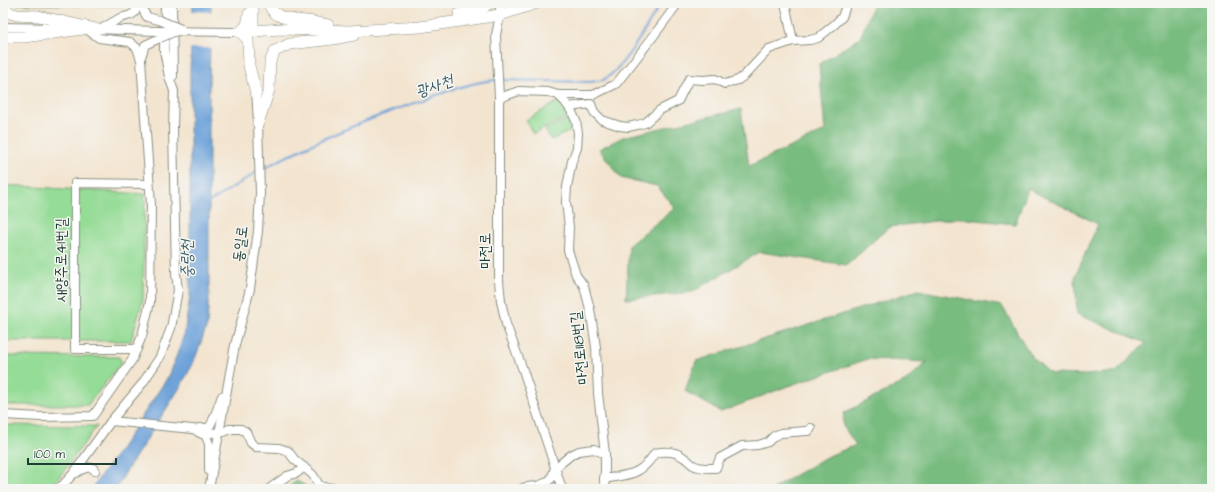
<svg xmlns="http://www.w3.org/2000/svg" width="1215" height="492" font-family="'Architects Daughter','Poor Story',sans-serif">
<rect width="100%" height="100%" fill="#f6f6f2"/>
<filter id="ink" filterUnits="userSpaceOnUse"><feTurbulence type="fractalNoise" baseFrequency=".025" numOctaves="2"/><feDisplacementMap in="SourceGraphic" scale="8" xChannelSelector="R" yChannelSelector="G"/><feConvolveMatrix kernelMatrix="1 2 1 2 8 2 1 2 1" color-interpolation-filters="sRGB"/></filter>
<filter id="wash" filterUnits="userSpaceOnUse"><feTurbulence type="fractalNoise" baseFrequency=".012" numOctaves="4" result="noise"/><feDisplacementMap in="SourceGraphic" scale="16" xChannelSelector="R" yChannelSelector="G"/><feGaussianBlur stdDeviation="0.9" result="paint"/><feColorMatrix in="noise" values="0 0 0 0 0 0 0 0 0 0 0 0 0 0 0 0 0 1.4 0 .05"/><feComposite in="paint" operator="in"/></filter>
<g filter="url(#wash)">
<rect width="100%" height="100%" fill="#f3e4cf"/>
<g fill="#95dc96" stroke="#5a8c65">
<path d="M14,3H125L124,6L14,4Z"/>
<path d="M559,101L569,116L533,134L526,120Z"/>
<path d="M570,118L575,129L551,140L545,130Z"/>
<path d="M3,185L145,194L143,300L131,341H3Z"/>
<path d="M3,356L119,357L122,362L88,405H5L3,404Z"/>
<path d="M6,425L97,426L54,484L35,489H3V427Z"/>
</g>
<g fill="#78bc7f" stroke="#4c7c5a">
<path d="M874,3H1211L1212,446L1206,445L1212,462V489H772L826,457L856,445L843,426L844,413L906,381L927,362L868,359L788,386L721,412L685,391L696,361L918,290L1002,306L1031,356L1051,374L1086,375L1116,372L1146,343L1077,314L1075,277L1098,224L1028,189L1015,224L958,218L889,227L847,265L760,252L692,292L626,299L629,245L675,208L657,186L621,178L599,149L623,137L741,109L749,166L825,131L819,64L860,38Z"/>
<path d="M297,481L311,489H285Z"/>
</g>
<path fill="#6da1d9" stroke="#466f86" d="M193,3H211L209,87V293L207,326L193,364L179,389L127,470L116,489H91L119,451L170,374L184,335L190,296V70Z"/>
<path fill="#f3e4cf" d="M190,11L213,12L212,48H189Z"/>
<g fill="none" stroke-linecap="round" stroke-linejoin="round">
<g stroke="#6da1d9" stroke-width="2">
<path d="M501,80L591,82C594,81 599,81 603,80C623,70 649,23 661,3"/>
<path d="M261,170C312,142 365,120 420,101C445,92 470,82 497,80"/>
<path d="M208,203L257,172"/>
</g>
</g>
</g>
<g filter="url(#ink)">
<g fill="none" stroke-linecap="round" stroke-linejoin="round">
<g stroke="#899082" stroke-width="10">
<g id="minor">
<path d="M140,3L144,12L147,17L159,20"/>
<path d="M172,3L173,76"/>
<path d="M500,3V15L496,35L499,98V281L501,301L506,324L523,370L562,489"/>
<path d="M785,3L793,41"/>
<path d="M3,27L60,28"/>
<path d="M91,29L158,31"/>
<path d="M101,29L120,18L131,15L135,12L138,3"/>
<path d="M141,57L145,45L160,38"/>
<path d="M558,95H593L616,84L652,38L678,3"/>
<path d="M499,98L519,91L548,92L558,95L565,102L572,112L576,121L578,133L577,148L572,161L567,187L566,202L569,227L568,250L576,275L584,286L590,309L596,347L598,393L605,454V470L604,481L606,489"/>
<path d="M569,107L591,104L594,112L602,120L620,126L628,127L637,125L645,123L660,110L678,101L689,79L703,80L715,79L725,84L738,80L745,75L769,49L793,41L810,40L818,38L835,24L842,17L847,3"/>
<path d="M137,349H75V183L149,184"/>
<path d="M3,415L41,417L93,416L132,360L142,336L150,302L151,205L141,60L137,48L130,42L99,38L86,29"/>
<path d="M111,421L192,429L210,433L224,432L229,429H241L246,432L251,443L256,447L279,448L288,451L294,459L313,475L319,485L323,487L344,489"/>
<path d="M199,428C202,428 207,428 209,427C212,425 220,401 222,396"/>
<path d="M198,432L206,436L209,444V471"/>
<path d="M76,473C81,470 86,466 93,468L95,471"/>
<path d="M604,479C630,474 640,476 655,453C665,451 675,451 683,457C687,459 690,463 693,465C700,469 709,468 716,468L720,458L742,446L758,445L768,442L774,436L781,433L806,431H809L811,428"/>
<path d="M55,489L62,486L73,474L111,421L142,384L160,357L171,328L178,290L176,274L173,128L174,91L169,77L164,50L165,3"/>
<path d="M209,489L235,345L250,289L258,231L260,193L258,123L256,89"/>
<path d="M269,489L287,476L297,473L304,467"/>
<path d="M521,489L526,487L538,486L545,483L551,479L555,468L571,455L579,451L594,449L605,454"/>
</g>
</g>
<g stroke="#899082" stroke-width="12">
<g id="major">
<path d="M253,3V31L281,29L350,31L420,27L500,15L537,3"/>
<path d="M269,3C273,20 293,19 306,21C314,22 321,24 328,25"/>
<path d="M3,7L10,13L17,15L38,16L96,29"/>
<path d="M249,14L247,26L240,32L248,39L249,66L256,93"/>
<path d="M459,14L481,9L490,3"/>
<path d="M3,40L7,37H24L83,29"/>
<path d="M258,123L269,90L270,62L275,51L290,44L333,39L354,35"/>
</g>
</g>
<use href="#minor" stroke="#fff" stroke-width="8"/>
<use href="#major" stroke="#fff" stroke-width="11"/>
<g stroke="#899082" stroke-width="10" stroke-linecap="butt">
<g id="minor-bridge">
<path d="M159,20L181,29"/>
<path d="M158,31L235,32"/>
<path d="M160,38L174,32"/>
</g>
</g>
<use href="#minor-bridge" stroke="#fff" stroke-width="8"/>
</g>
</g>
<g text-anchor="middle" stroke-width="3" stroke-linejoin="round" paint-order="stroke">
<g font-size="15" fill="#1f3d34" stroke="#f6f6f2">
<text transform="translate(240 244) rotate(-83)" y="5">동일로</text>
<text transform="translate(485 251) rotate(-90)" y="5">마전로</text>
<text transform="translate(61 260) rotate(-90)" y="5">새양주로41번길</text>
<text transform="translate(579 348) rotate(-96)" y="5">마전로118번길</text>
</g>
<g font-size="16" font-style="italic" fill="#365b66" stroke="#f6f6f2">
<text transform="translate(434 85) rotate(-19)" y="6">광사천</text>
<text transform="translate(186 259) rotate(-91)" y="6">중랑천</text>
</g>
</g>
<rect width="1215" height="492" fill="none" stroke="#f6f6f2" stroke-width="16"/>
<path d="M28 458v6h88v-6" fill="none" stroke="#1f3d34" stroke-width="2"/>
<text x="34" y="458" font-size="12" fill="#1f3d34" stroke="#f6f6f2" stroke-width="3" paint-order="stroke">100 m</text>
</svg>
